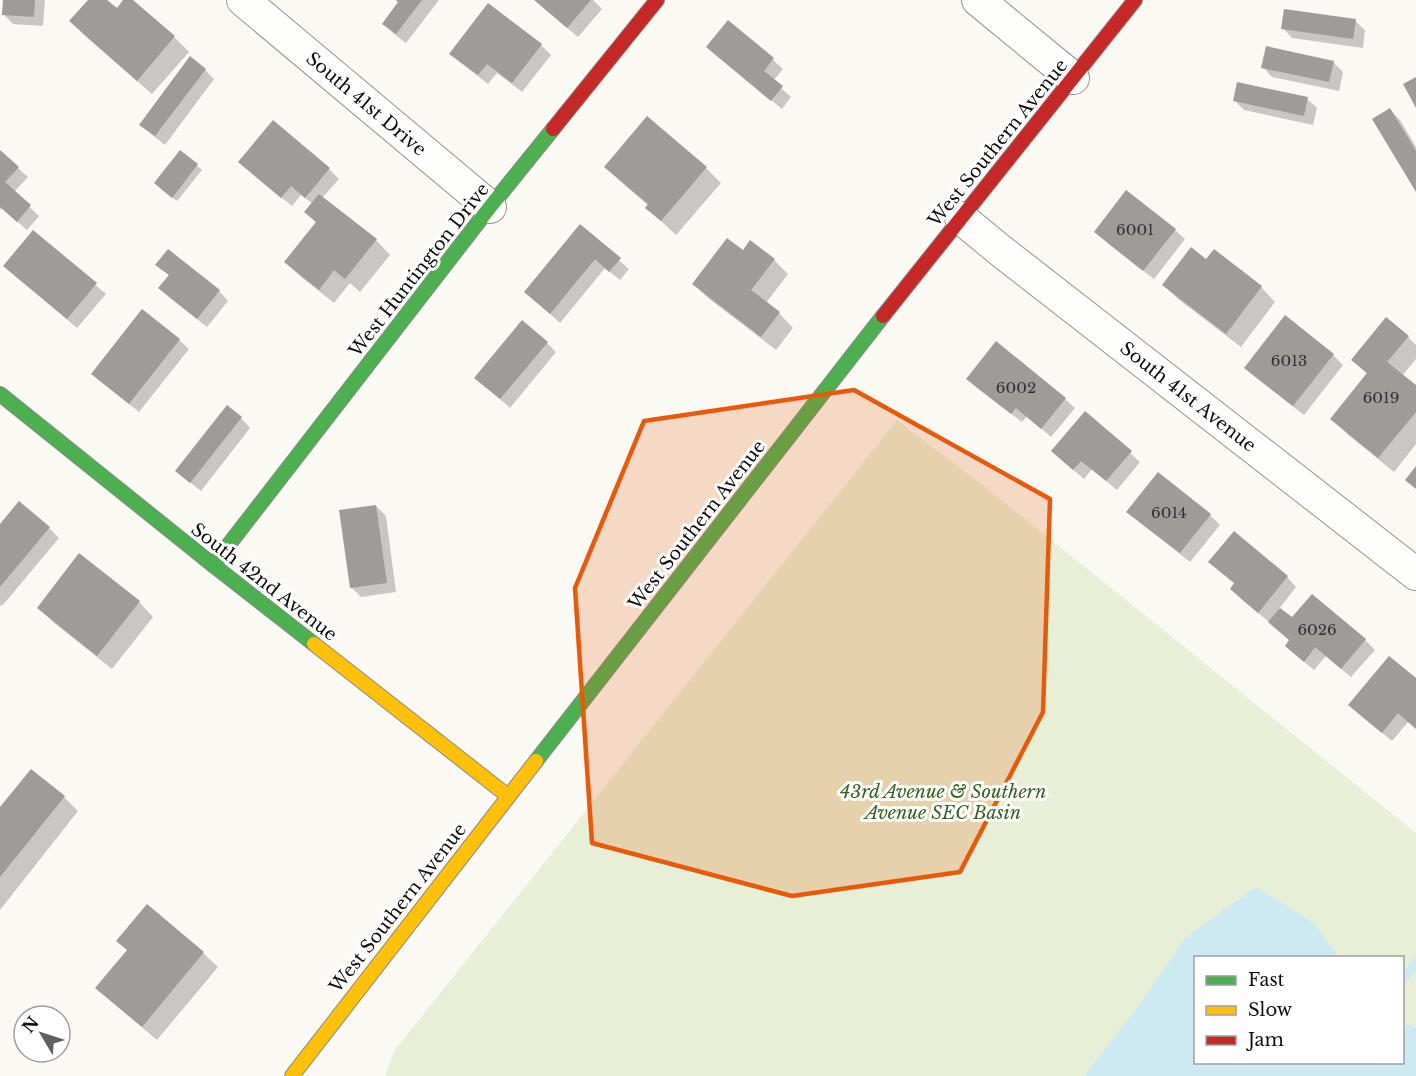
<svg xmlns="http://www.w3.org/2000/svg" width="1416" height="1076" font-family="'Libre Baskerville',serif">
<rect width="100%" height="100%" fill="#fbf9f4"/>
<path fill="#e7efd6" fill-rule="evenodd" d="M897,420L989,490L1416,833V1076H385L395,1050ZM1196,958H1402V1062H1196Z"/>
<path fill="#cdeaf2" d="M1256,887L1314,923L1338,957L1196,958V1062H1402L1403,1031L1407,1024L1416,1028V1076H1084L1140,1004L1185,938Z"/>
<g fill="#0003">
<path d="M5,0H45L43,26L13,24L4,15Z"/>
<path d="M90,0H105L117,10L125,0H131L174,37L189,52L152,94L85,36L71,21Z"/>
<path d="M396,0H439L406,43L393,33L384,24L399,3Z"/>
<path d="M538,0H593L602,9L578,37L547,11Z"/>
<path d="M1355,21L1365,30L1363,48L1292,38L1283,28Z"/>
<path d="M728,22L773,60L783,69L773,81L791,97L782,109L717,56Z"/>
<path d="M541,45L551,55L522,92L497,73L488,84L461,63L451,54Z"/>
<path d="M1333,62L1343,72L1339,91L1272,77L1263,67Z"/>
<path d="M205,70L214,79L165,145L151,134L141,125Z"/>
<path d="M1307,99L1317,108L1313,125L1244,110L1235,101Z"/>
<path d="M1390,110L1400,120L1416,147V189Z"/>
<path d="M647,118L706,168L721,183L676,235L647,208L649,206L620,181L606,167Z"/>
<path d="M0,152L28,177L14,192L39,216L27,230L2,208L0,210Z"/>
<path d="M180,152L202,170L177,201L160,188Z"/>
<path d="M329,169L339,179L322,198L376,240L390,255L360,292L350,283L334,303L300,276L286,262L317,223L306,212L313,204L301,195L292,206L250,172Z"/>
<path d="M580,226L629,269L620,280L605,268L560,323L526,292Z"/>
<path d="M1175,230L1185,239L1154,279L1105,241Z"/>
<path d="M33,232L106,294L77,328L14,275Z"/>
<path d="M743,252L774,260L788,274L766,303L779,313L793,328L776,350L708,298L694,284Z"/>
<path d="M1206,261L1261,287L1275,302L1241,347L1178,299L1164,285Z"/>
<path d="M157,264L219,291L228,301L207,327L170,298L160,288L170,276Z"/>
<path d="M1285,317L1333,355L1343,365L1304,415L1255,377L1246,368Z"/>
<path d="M1408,337L1416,345V359L1402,376L1416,387V444L1394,472L1346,433L1332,418L1367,374L1353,360Z"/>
<path d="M179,340L189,349L139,412L103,383L93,374Z"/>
<path d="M547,343L556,352L510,408L486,387Z"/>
<path d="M968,378L1065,399L1075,408L1051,437L1027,416L1022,422L977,388Z"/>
<path d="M1085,413L1140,462L1117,490L1092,469L1084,479L1062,460Z"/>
<path d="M241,418L250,428L201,491L187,480Z"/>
<path d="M376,506L386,516L396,592L361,597L351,587Z"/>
<path d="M1210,515L1220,525L1190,562L1138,521Z"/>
<path d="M0,527L49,528L59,538L2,606L0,605Z"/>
<path d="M1210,562L1287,577L1296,587L1279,609L1292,619L1312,596L1365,640L1375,650L1351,677L1326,656L1314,670L1296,655L1291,641L1269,621H1268L1241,599L1235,584Z"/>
<path d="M139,602L153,617L112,669L53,622L39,608Z"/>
<path d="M1416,680V729L1408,722L1392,741L1360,715L1350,705Z"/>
<path d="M64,797L78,811L0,910V810Z"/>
<path d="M147,906L203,953L218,967L157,1040L112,1002L97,988L128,951Z"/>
</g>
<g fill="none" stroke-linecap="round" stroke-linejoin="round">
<path stroke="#cdeaf2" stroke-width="9" d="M1402,981L1416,963"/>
</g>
<g fill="#9e9c99">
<path d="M3,0H35L34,17L2,15Z"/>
<path d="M88,0H107L117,8L123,0H133L175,36L137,81L69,21Z"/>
<path d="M396,0H422L396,34L382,24L398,2Z"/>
<path d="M534,0H591L567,28Z"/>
<path d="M488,3L542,44L512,83L487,64L478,75L449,54Z"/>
<path d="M1284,9L1356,19L1353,39L1281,29Z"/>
<path d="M728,20L774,58L764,71L783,86L771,101L706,47Z"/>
<path d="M1266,46L1334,61L1329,82L1261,68Z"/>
<path d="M190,56L206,69L155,136L139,125Z"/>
<path d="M1416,77V108L1403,84Z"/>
<path d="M1237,82L1308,97L1304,116L1233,101Z"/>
<path d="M1390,108L1416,151V192L1372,119Z"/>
<path d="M647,116L707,167L661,221L645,208L648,204L604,167Z"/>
<path d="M273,120L330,168L305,198L291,186L281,198L238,162Z"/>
<path d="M0,150L19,167L5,182L31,205L17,222L0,207Z"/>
<path d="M180,150L198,164L172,198L154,183Z"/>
<path d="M1126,190L1176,229L1143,271L1094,232Z"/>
<path d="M319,194L377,239L345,279L334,270L319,290L284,262L316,222L304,212Z"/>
<path d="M580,224L621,258L609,272L595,259L550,314L524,292Z"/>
<path d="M33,230L97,283L67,319L3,266Z"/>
<path d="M727,238L743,250L750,240L775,259L751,290L780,312L761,337L692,284Z"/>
<path d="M1191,247L1206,259L1214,249L1262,286L1226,334L1162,285Z"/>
<path d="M168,249L220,290L197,319L158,288L169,275L155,265Z"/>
<path d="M142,309L180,339L129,404L91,374Z"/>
<path d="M1285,315L1334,354L1293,406L1244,368Z"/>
<path d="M1386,317L1409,336L1387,362L1416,385V412L1378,458L1330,419L1367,373L1351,360Z"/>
<path d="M522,320L548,342L500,399L474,378Z"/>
<path d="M996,341L1066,398L1041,429L1016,408L1011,414L966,379Z"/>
<path d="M227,405L242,417L190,483L175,471Z"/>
<path d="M1085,411L1132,451L1106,481L1081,461L1073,470L1051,451Z"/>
<path d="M1416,466V489L1405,480Z"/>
<path d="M1158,472L1211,514L1180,553L1126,512Z"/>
<path d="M19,501L50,527L0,587V524Z"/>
<path d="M376,505L387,583L350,588L339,510Z"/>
<path d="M1234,531L1288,576L1258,613L1230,589L1234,583L1208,562Z"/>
<path d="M79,553L140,601L97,656L37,608Z"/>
<path d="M1312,594L1366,639L1341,669L1315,647L1304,662L1285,646L1289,640L1268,622L1280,608L1292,617Z"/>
<path d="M1389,656L1416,678V729L1398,713L1382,733L1348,705Z"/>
<path d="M31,769L65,796L0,877V807Z"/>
<path d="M147,904L204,952L142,1027L95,988L127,950L116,941Z"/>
</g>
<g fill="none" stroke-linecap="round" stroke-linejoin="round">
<g stroke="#959492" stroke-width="34">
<g id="street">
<path d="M243,0L490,207"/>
<path d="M978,0L1073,78"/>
<path d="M961,218L1001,251L1416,574"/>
</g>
</g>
<g stroke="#8b8a88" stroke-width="16">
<g id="fast">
<path d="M0,394L213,565L314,644"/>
<path d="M213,565L490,207L553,129"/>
<path d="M536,761L883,316"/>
</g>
</g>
<g stroke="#8b8a88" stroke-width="16">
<g id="slow">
<path d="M314,644L508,796"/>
<path d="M292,1076L536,761"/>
</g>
</g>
<g stroke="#8b8a88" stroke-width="16">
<g id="jam">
<path d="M553,129L657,0"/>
<path d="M883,316L1135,0"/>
</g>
</g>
<use href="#street" stroke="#fefefd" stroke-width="32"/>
<use href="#fast" stroke="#4caf50" stroke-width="14"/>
<use href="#slow" stroke="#ffc107" stroke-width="14"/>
<use href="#jam" stroke="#c62828" stroke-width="14"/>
</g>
<path fill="#e8590c" fill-opacity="0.2" stroke="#e8590c" stroke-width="4.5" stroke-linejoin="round" d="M854,390L1050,499L1043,712L960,872L792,896L592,843L575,588L644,421Z"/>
<g text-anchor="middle" stroke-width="6" stroke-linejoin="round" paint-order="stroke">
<g font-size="15" fill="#323231">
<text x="1135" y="235">6001</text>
<text x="1289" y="366">6013</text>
<text x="1016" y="393">6002</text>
<text x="1381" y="403">6019</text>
<text x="1169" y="518">6014</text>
<text x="1317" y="635">6026</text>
</g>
<g font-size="18" fill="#0e0e0e" stroke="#fff">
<text transform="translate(366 104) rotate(40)" y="6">South 41st Drive</text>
<text transform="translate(998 143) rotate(-51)" y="6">West Southern Avenue</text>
<text transform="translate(419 270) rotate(-52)" y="6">West Huntington Drive</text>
<text transform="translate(1188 397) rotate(38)" y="6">South 41st Avenue</text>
<text transform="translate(697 525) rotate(-52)" y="6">West Southern Avenue</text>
<text transform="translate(264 582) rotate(38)" y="6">South 42nd Avenue</text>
<text transform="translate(398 908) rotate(-52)" y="6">West Southern Avenue</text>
</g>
<g font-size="18" font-style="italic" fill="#386124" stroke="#fff">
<text x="943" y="798">43rd Avenue &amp; Southern<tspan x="943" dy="21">Avenue SEC Basin</tspan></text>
</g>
</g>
<rect x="1194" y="956" width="210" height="108" fill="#ffffff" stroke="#9f9f9f" stroke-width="1.5"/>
<rect x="1206" y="976" width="30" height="9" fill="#4caf50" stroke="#9f9f9f" stroke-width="1.5"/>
<text x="1248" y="986" font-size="18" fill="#0e0e0e">Fast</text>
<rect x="1206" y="1006" width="30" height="9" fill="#ffc107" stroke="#9f9f9f" stroke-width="1.5"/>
<text x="1248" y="1016" font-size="18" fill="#0e0e0e">Slow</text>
<rect x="1206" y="1036" width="30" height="9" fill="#c62828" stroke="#9f9f9f" stroke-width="1.5"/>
<text x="1248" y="1046" font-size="18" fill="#0e0e0e">Jam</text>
<g transform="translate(42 1034) rotate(309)"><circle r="28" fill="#ffffff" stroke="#9f9f9f" stroke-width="1.5"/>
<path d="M0-4.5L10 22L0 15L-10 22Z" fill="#61605e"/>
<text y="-9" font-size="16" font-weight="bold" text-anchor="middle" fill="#0e0e0e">N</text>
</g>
</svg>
